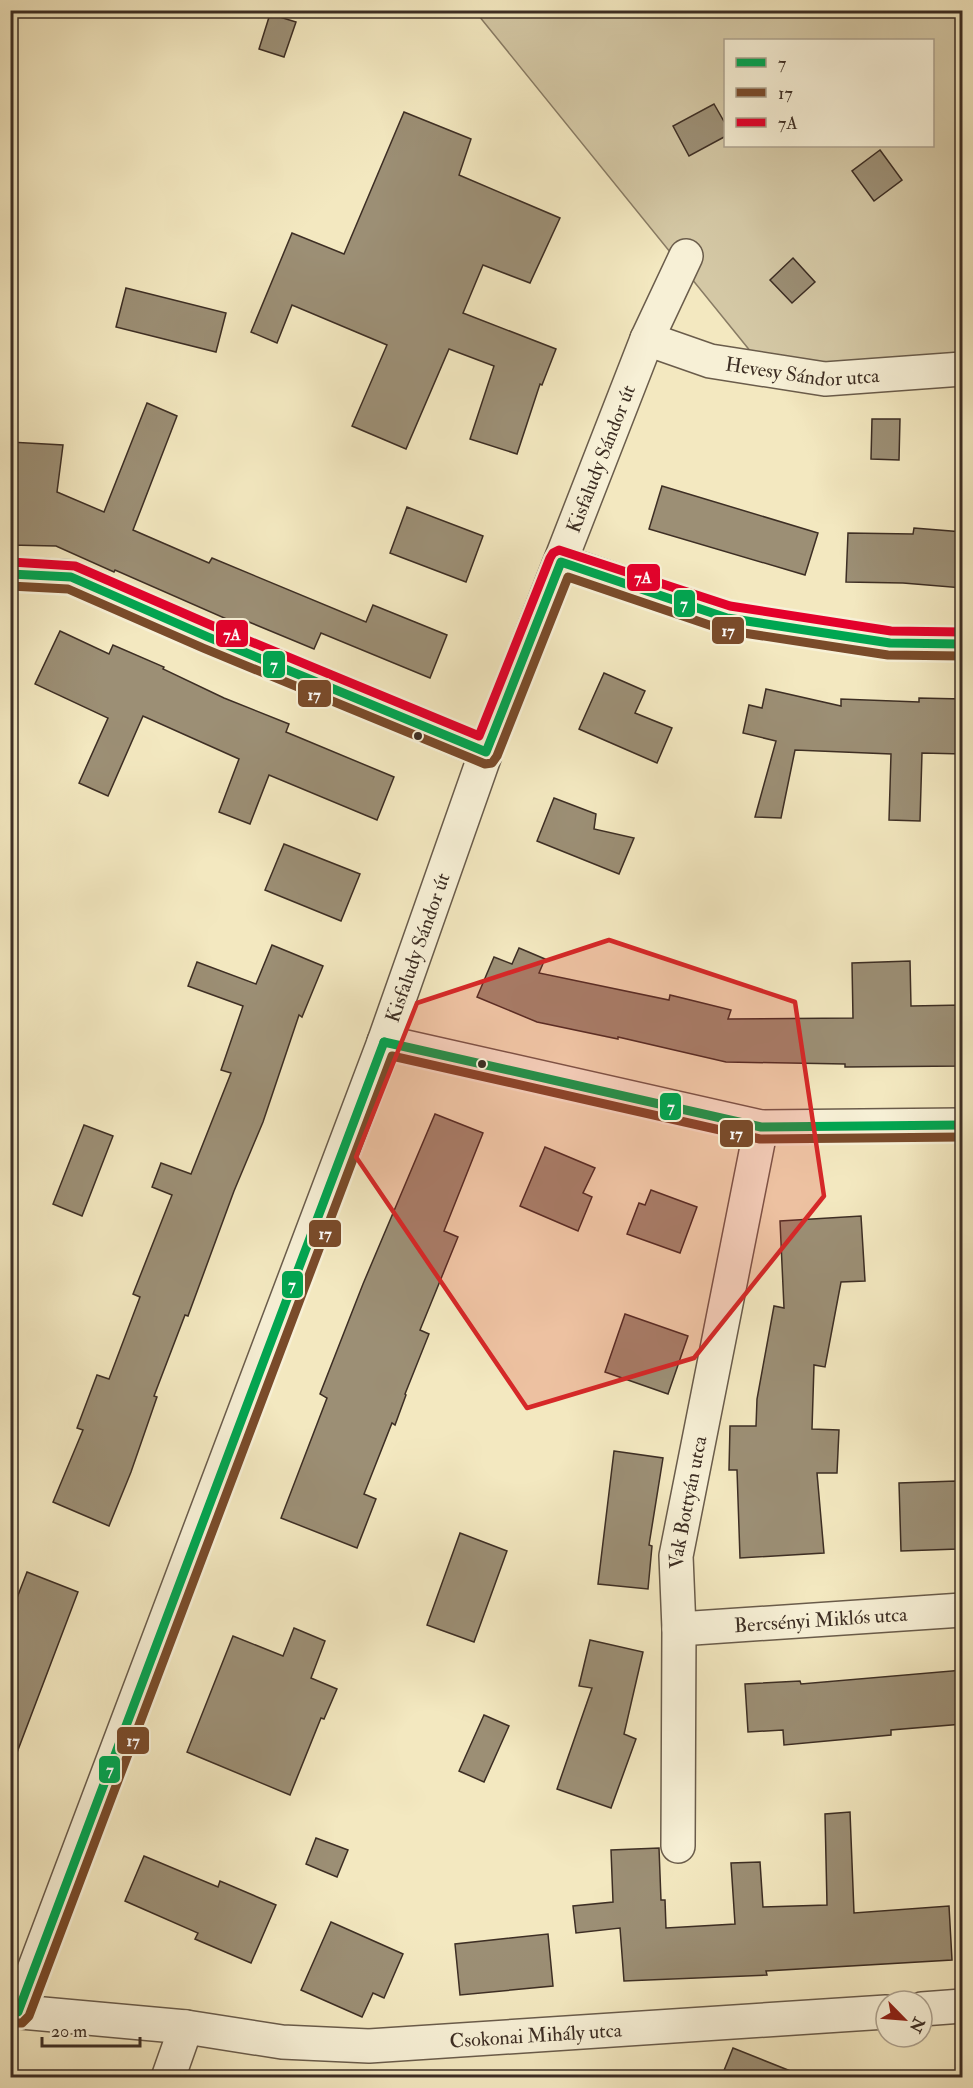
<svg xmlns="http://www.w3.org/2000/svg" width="973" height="2088" font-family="'IM FELL Double Pica',serif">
<rect width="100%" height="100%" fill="#f3e8c0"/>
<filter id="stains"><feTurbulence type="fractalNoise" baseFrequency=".00333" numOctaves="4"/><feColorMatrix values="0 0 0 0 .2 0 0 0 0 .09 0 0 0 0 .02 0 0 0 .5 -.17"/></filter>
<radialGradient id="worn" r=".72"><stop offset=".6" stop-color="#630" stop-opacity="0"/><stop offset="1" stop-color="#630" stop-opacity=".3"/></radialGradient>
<path fill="#d4c8a5" stroke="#887b64" stroke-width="1.5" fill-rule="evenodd" d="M472,11H962V358L768,373L479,16ZM726,40H932V146H726Z"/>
<g fill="#9c8f75" stroke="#3d2e24" stroke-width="1.5">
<path d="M270,14L296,22L284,57L259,49Z"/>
<path d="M714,104L726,125V136L689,156L673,126Z"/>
<path d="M404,112L471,139L459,175L560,218L530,283L483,265L463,313L556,349L542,385L540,384L517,454L470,439L494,366L449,349L406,449L352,426L387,345L292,305L277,343L251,332L292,233L344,254Z"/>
<path d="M880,150L902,180L874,201L852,171Z"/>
<path d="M793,258L815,282L792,303L770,280Z"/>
<path d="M126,288L226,313L216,352L116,327Z"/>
<path d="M147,403L177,416L133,530L209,563L212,558L366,622L373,605L447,635L430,678L321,633L314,649L249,622L247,628L115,570L114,572L56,546L10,545V442L63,445L57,492L104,512Z"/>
<path d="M872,419H900L899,460L871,459Z"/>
<path d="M662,486L818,533L805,575L649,529Z"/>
<path d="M407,507L483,536L466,582L390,553Z"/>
<path d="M914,528L963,532V588L903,583L846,582L848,533L913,534Z"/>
<path d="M60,631L109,654L113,645L164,667L163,669L224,698L289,724L286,732L394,777L377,820L269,775L250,824L219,812L239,759L143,716L108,796L79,783L108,718L35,684Z"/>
<path d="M604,673L645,691L635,713L672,728L657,763L579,729Z"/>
<path d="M766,689L841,706V699L919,702V698L963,699V754L922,753L920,821L889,820L891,754L795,750L781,818L755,817L776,741L743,733L749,705L762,708Z"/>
<path d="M554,798L596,814L594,829L634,838L619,874L537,841Z"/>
<path d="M284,844L360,874L341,921L265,890Z"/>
<path d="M272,945L323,966L302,1017L299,1015L263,1122L234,1191L188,1316L185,1315L154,1396L157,1397L131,1472L109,1526L53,1502L83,1430L77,1428L97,1375L109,1379L140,1297L133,1294L172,1195L152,1187L161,1163L191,1174L231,1073L221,1070L243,1006L188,986L197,962L256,984Z"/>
<path d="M519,948L545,959L539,973L669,1000L670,995L731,1010L728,1019L853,1018L852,963L910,961L911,1006L963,1005V1066L845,1067V1064L726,1062L618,1037V1039L537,1022L477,997L494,957L512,964Z"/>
<path d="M435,1114L483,1133L444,1231L458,1237L420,1330L429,1334L405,1394L406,1395L395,1425L392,1423L364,1494L376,1499L357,1548L281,1518L327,1398L320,1394L363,1284Z"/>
<path d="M84,1125L113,1136L82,1216L53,1204Z"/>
<path d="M545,1147L595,1168L583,1193L592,1197L578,1231L520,1206Z"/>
<path d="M651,1190L697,1207L680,1253L627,1234L639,1203L645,1205Z"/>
<path d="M861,1216L865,1281L841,1282L825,1367L814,1365L812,1429L839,1430L837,1473H817L824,1553L740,1558L737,1470H729L730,1426H756L757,1399L774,1306L784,1308L780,1221Z"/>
<path d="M625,1314L688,1336L668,1394L605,1372Z"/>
<path d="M614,1451L663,1458L649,1545L652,1546L648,1589L598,1584Z"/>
<path d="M956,1481L958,1549L901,1551L899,1483Z"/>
<path d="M460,1533L507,1551L474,1642L427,1625Z"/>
<path d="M27,1572L78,1592L13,1763L10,1762V1616Z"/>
<path d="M294,1628L325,1641L311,1678L337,1689L324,1719L321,1718L290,1795L187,1752L233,1636L283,1656Z"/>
<path d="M590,1640L643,1652L624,1734L636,1739L611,1808L557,1789L592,1688L579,1686Z"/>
<path d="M963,1670V1724L891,1730V1735L784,1745L783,1730L748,1732L745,1684L800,1681L801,1684Z"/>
<path d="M484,1715L509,1726L484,1782L459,1771Z"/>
<path d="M850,1812L854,1913L949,1906L952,1960L766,1971L767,1975L624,1981L620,1928L576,1933L573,1906L613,1902L611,1850L659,1848L661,1900H665L666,1928L735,1924L731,1863L760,1862L763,1907L827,1905L825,1814Z"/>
<path d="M316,1838L348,1850L337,1877L306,1864Z"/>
<path d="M144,1856L218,1887L220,1881L276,1905L251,1963L195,1939L198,1933L125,1901Z"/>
<path d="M331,1922L403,1954L384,1998L373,1993L362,2017L301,1990Z"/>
<path d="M548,1934L553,1986L460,1995L455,1944Z"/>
<path d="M733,2048L803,2076L802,2078H721Z"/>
</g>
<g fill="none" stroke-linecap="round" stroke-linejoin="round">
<g stroke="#6a5c4b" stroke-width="36">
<g id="minor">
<path id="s1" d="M647,339L710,361L825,379L962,369"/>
<path d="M561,562L727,618L890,643L962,644"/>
<path d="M10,574L71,577L208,637L486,752"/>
<path d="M384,1042L761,1127L962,1125"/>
<path id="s2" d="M679,1629L962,1610"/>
<path id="s3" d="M678,1846L679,1629L676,1556L761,1127"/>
<path d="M922,2009L962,2006"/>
<path id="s4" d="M10,2011L186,2027L282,2042L369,2046L886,2012"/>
<path id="s5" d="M18,2012L384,1042L486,752L647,339L686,256"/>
<path d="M168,2078L186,2027"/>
</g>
</g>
<use href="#minor" stroke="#f7f0d6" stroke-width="33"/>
<g stroke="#f7f0d6" stroke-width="14">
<g id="bus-1">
<path d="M10,574L71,577L208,637L486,752L561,562L727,618L890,643L962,644"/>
<path d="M384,1042L761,1127L962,1125"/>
<path d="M18,2012L384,1042"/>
</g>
</g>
<g stroke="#f7f0d6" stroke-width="14">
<g id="bus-2">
<path d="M10,586L68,589L203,648L485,764L492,763L497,756L568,577L724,630L888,655L962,656"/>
<path d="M10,2023H22L29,2016L392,1056L760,1139L962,1137"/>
</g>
</g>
<g stroke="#f7f0d6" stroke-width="14">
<path id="bus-3" d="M11,562L75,566L213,626L479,736L550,558L553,553L559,550L730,606L891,631L962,632"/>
</g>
<use href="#bus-1" stroke="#00a651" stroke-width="9"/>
<use href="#bus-2" stroke="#7a4b2a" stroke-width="9"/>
<use href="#bus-3" stroke="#e4002b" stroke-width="9"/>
</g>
<path fill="#d62828" fill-opacity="0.2" stroke="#d62828" stroke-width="4.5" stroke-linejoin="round" d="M609,940L795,1002L824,1196L694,1358L527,1408L356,1157L417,1003Z"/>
<g fill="#3d2e24" stroke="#f7f0d6" stroke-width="2">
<circle cx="418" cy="736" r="5"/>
<circle cx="482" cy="1064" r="5"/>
</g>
<g text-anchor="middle" stroke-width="4.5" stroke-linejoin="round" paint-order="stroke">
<g font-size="20" fill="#3d2e24" stroke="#f7f0d6">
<text dy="7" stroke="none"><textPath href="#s1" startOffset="160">Hevesy Sándor utca</textPath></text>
<text dy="7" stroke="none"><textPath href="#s5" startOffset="1659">Kisfaludy Sándor út</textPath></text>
<text dy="7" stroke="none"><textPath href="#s5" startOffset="1137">Kisfaludy Sándor út</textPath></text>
<text dy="7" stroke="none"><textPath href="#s3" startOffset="345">Vak Bottyán utca</textPath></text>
<text dy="7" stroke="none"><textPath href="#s2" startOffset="142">Bercsényi Miklós utca</textPath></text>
<text dy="7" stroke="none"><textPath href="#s4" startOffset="528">Csokonai Mihály utca</textPath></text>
</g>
</g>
<g stroke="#f7f0d6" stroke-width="2">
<rect x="626" y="563" width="35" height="29" rx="6" fill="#e4002b"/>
<rect x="673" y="589" width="23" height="29" rx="6" fill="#00a651"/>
<rect x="711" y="616" width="34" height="29" rx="6" fill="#7a4b2a"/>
<rect x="215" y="619" width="34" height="29" rx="6" fill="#e4002b"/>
<rect x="262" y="650" width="24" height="29" rx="6" fill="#00a651"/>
<rect x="297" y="679" width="35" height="29" rx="6" fill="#7a4b2a"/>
<rect x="659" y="1092" width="23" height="29" rx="6" fill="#00a651"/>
<rect x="719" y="1119" width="35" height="29" rx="6" fill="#7a4b2a"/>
<rect x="308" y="1219" width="34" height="29" rx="6" fill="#7a4b2a"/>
<rect x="281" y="1270" width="23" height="29" rx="6" fill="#00a651"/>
<rect x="116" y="1726" width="34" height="29" rx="6" fill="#7a4b2a"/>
<rect x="98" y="1755" width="23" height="29" rx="6" fill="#00a651"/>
</g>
<g font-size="16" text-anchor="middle" font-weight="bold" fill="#fff">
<text x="643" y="583">7A</text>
<text x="684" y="609">7</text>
<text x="728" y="636">17</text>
<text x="232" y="640">7A</text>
<text x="274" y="670">7</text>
<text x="314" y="700">17</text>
<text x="671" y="1112">7</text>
<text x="736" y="1139">17</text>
<text x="325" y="1239">17</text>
<text x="292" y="1290">7</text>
<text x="133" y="1746">17</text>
<text x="110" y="1775">7</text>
</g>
<rect width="973" height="2088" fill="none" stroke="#f3e8c0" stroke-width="36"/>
<rect x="12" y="12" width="949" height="2064" fill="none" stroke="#3d2e24" stroke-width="3"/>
<rect x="18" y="18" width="937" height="2052" fill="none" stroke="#3d2e24" stroke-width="1.5"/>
<rect x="724" y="39" width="210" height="108" fill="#f7f0d6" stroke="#ada28f" stroke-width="1.5"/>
<rect x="736" y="58" width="30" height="9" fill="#00a651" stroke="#ada28f" stroke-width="1.5"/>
<text x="778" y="69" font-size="18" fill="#3d2e24">7</text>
<rect x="736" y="88" width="30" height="9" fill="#7a4b2a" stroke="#ada28f" stroke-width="1.5"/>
<text x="778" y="99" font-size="18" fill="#3d2e24">17</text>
<rect x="736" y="118" width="30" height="9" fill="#e4002b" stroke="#ada28f" stroke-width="1.5"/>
<text x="778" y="129" font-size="18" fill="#3d2e24">7A</text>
<g transform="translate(904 2019) rotate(115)"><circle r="28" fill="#f7f0d6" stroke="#ada28f" stroke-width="1.5"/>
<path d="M0-4.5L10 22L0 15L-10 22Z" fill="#8f2418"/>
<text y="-9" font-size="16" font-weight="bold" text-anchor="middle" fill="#3d2e24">N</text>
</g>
<path d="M42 2037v9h98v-9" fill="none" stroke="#3d2e24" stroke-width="3"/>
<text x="51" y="2037" font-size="18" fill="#3d2e24" stroke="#f7f0d6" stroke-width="4.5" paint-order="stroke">20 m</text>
<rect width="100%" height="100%" filter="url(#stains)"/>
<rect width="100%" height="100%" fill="url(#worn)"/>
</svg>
